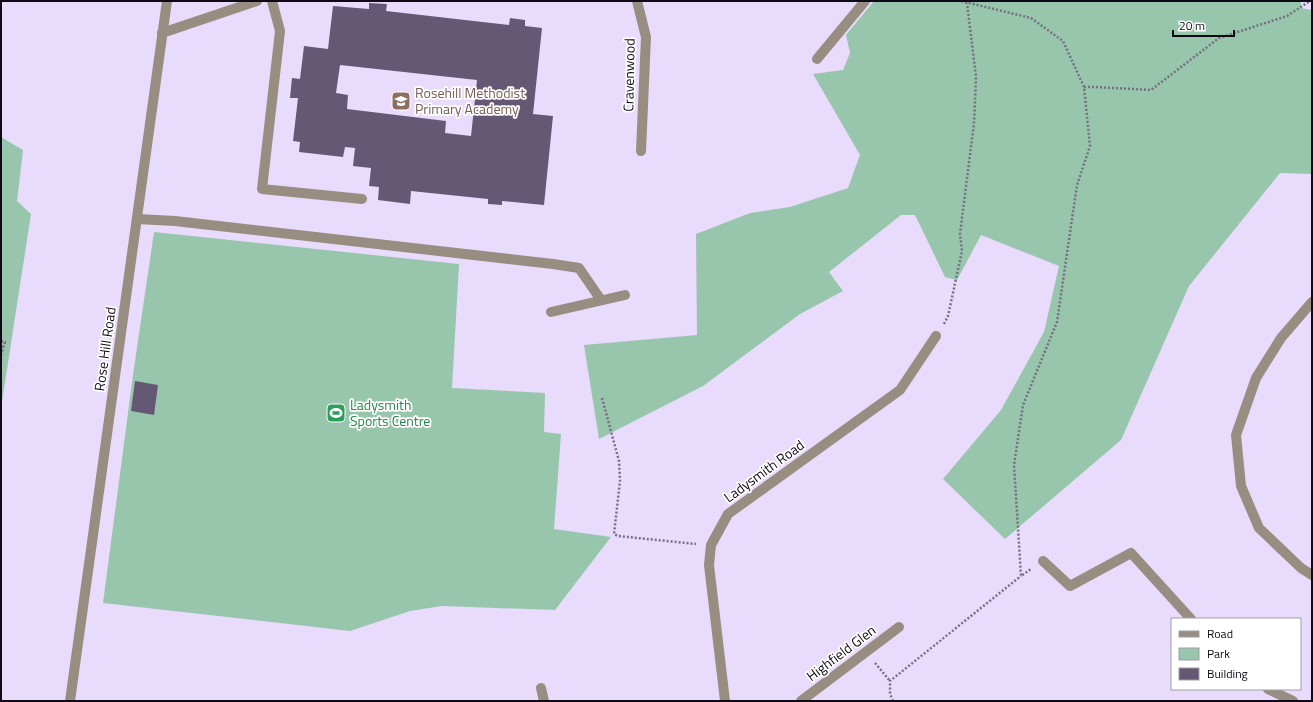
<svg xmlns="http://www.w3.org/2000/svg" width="1313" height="702" font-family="'Titillium Web',sans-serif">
<rect width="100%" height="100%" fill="#e9dbfc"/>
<g fill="#97c6ad">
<path d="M874,1H1301V8L1312,10V174L1280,173L1189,286L1121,440L1005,539L943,479L1001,410L1044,332L1059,266L981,235L957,280L945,277L915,215H901L829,272L843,291L800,314L703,386L599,439L584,345L697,335L696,234L750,213L790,207L848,188L860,155L813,74L843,70L850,53L846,35Z"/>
<path d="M1,137L23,150L17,201L31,214L1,408Z"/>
<path d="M154,232L459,264L452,388L545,393L544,432L561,434L554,529L611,537L555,610L442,606L410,611L350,631L103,603L133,375Z"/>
</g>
<g fill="#655875" fill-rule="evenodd">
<path d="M369,3L387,4L386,11L509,25L510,18L525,20V26L542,28L533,114L553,116L544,205L502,201V205L488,204V199L411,191L410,204L378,200L379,187L369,186L371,168L353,166L355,148L345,147L343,157L299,152L300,142L293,141L298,98H290L292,78L300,79L304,46L328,49L333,6L369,9ZM340,65L477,80L471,136L445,133L446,121L347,109L348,95L336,93Z"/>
<path d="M135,381L158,385L154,415L131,411Z"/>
</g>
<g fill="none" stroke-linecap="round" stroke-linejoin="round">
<g stroke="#776e83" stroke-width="2.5" stroke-dasharray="2 2" stroke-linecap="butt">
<path d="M961,1L1031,18L1063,41L1084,87L1090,146L1077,185L1057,322L1023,405L1014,465L1021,576L1031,569"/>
<path d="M1084,87H1095L1151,90L1219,38L1287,16L1310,1"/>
<path d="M944,324L948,316L962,251L960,234L974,123L976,77L967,3"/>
<path d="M1,341L5,342L1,355"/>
<path d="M602,398L619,461L620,481L614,534L618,536L696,544"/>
<path d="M875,663L890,681"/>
<path d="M893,701L890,694V681L1021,576"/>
</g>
<g stroke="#978e81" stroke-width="10">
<path d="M272,1L280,31L262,189L362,199"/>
<path d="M137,219L175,221L553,264L579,268L601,300"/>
<path d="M551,312L625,295"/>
</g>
<g stroke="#978e81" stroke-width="10">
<path d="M637,1L646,37L641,151"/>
<path d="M162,33L257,1"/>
<path d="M817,59L865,1"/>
<path d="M1312,302L1281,338L1256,378L1236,435L1241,486L1259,528L1301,568L1312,575"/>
<path d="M1043,561L1070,586L1131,553L1191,619"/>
<path d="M541,688L544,701"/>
<path d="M1268,689L1293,701"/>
<path d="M70,701L167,1"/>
<path d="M725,701L709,565L711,545L728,514L900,390L936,336"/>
<path d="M801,701L899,627"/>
</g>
</g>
<defs>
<g id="school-square" transform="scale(1)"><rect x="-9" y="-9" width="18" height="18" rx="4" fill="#8d6e63" stroke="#fff"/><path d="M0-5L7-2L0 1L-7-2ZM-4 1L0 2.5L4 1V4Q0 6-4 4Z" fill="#fff"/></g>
<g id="stadium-square" transform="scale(1)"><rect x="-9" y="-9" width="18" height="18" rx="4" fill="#2e9e5b" stroke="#fff"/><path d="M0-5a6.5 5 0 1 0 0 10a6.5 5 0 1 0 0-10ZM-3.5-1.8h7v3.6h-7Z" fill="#fff"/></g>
</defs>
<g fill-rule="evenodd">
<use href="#school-square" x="401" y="101"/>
<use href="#stadium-square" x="336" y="413"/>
</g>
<g text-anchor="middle" stroke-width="3.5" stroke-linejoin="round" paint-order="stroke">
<g font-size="14" fill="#0e0914" stroke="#fff">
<text transform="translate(629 75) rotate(-89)" y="5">Cravenwood</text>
<text transform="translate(105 349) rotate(-82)" y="5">Rose Hill Road</text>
<text transform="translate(764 471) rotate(-36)" y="5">Ladysmith Road</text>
<text transform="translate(841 653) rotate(-37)" y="5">Highfield Glen</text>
</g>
<g font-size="14" fill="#785e54" stroke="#fff" text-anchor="start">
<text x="415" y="98">Rosehill Methodist<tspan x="415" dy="16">Primary Academy</tspan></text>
</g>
<g font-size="14" fill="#27864d" stroke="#fff" text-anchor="start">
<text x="350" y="410">Ladysmith<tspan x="350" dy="16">Sports Centre</tspan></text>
</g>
</g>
<rect width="1313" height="702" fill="none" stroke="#0e0914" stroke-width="4"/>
<rect x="1171" y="618" width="130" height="72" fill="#ffffff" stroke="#9f9da1"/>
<rect x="1179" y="631" width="20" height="6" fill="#978e81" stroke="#9f9da1"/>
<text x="1207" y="638" font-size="12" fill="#0e0914">Road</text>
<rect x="1179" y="648" width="20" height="12" fill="#97c6ad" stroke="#9f9da1"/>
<text x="1207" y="658" font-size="12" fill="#0e0914">Park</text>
<rect x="1179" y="668" width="20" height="12" fill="#655875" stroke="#9f9da1"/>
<text x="1207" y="678" font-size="12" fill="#0e0914">Building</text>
<path d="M1173 30v6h61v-6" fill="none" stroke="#0e0914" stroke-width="2"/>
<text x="1179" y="30" font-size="12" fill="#0e0914" stroke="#ffffff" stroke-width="3" paint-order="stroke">20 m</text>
</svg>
